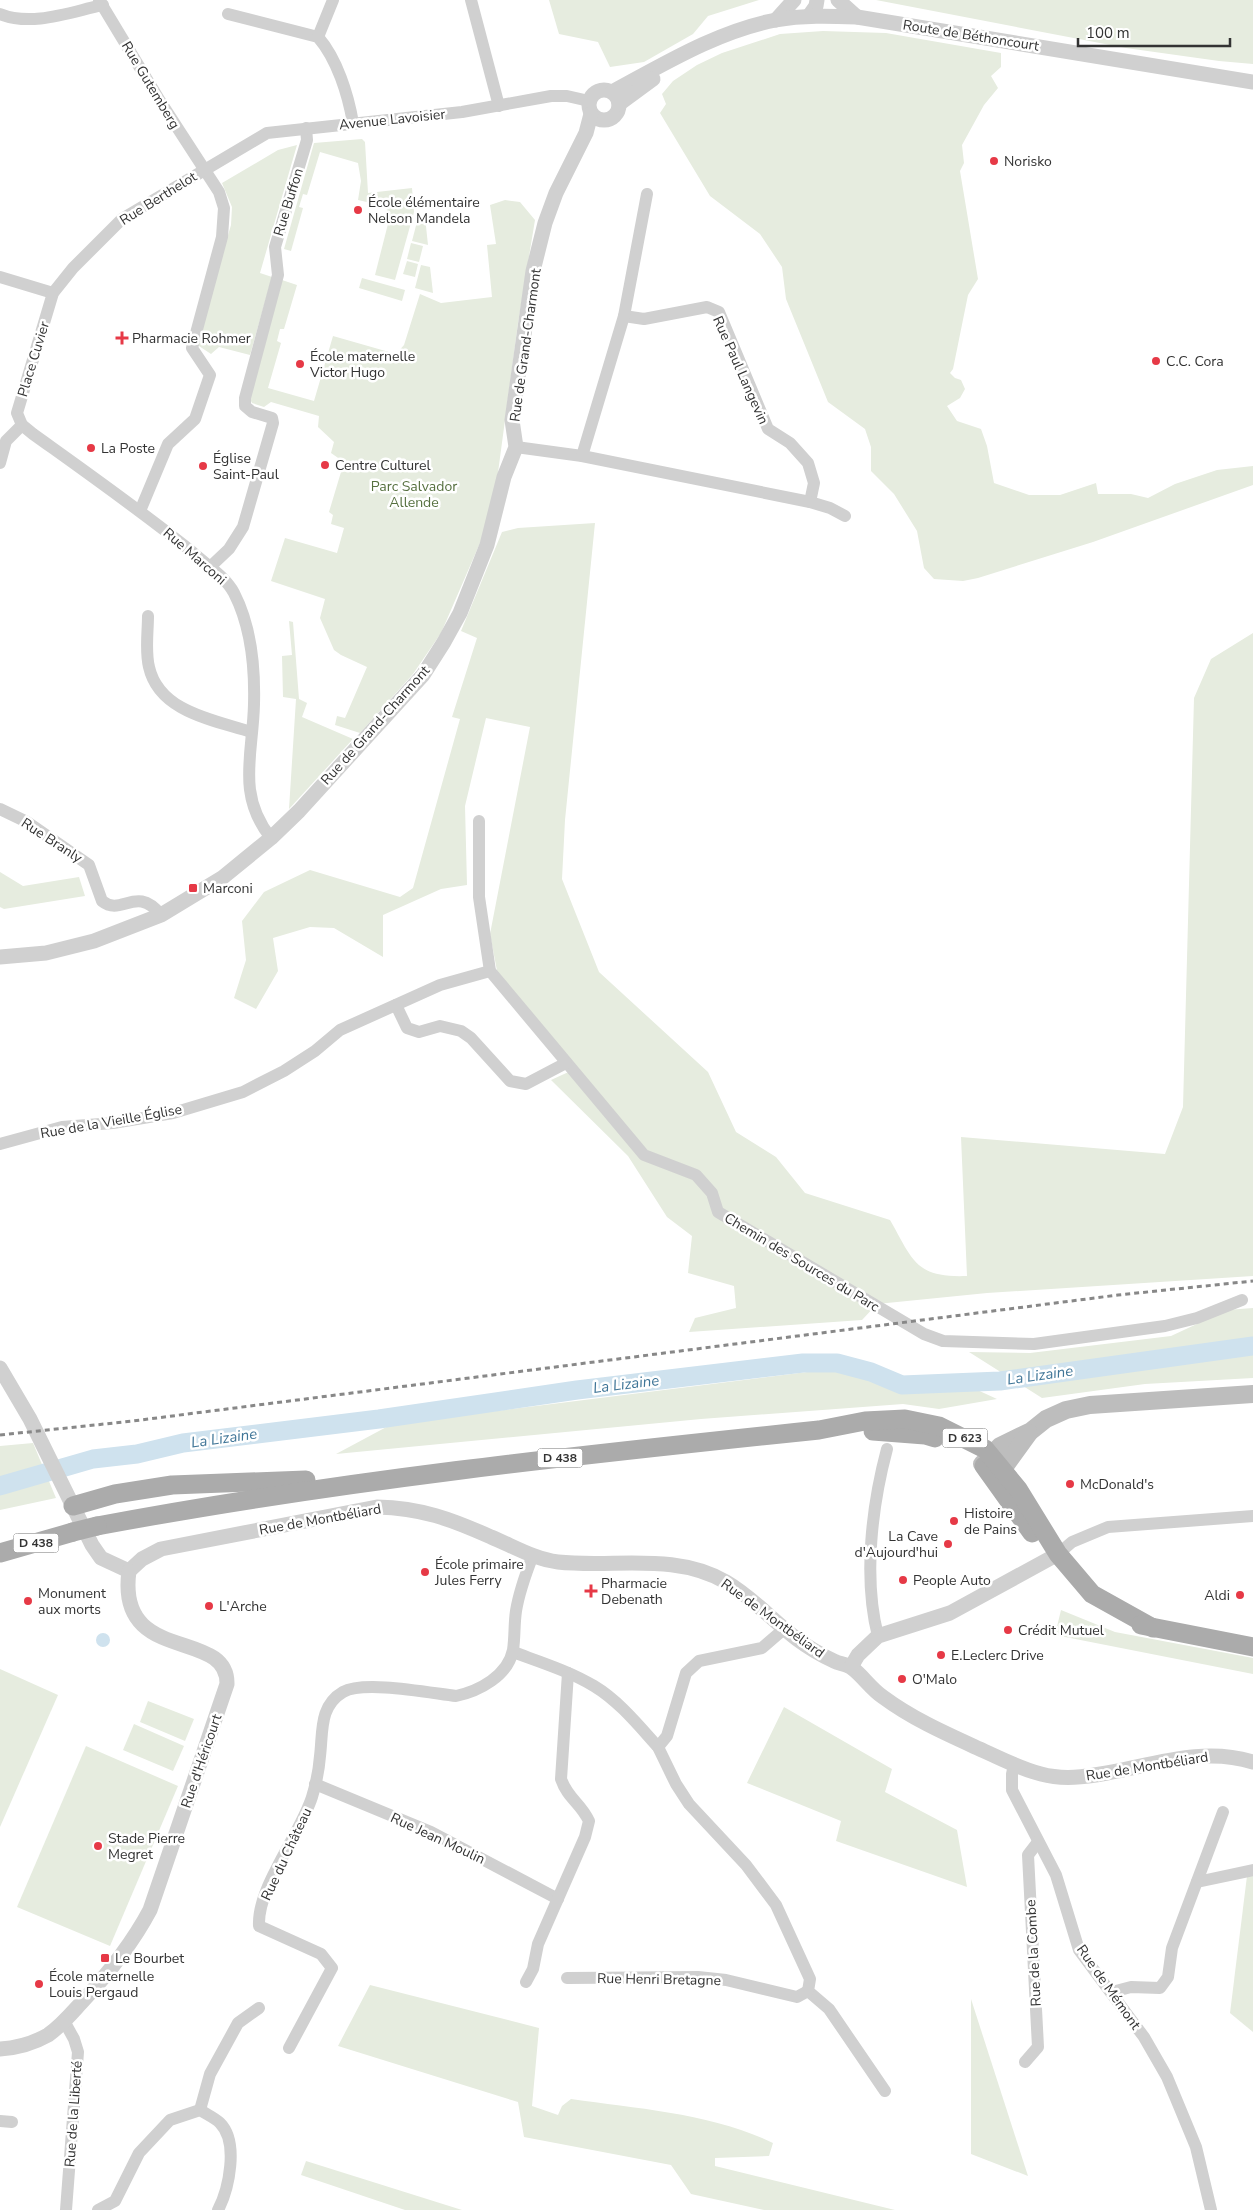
<svg xmlns="http://www.w3.org/2000/svg" width="1253" height="2210" font-family="'Nunito Sans',sans-serif">
<rect width="100%" height="100%" fill="#fff"/>
<g fill="#e6ecdf">
<path d="M549,0H759L708,16L693,34L644,62L610,67L598,42L559,34Z"/>
<path d="M876,0H1253V64L1219,61L1126,48Z"/>
<path d="M823,31L886,33L1001,53V67L991,76L998,88L984,105L962,145L964,163L960,171L978,279L968,295L953,369L950,373L955,378L961,380L965,389L960,398L947,406L957,421L981,429L987,446L994,483L1029,495H1060L1096,483L1098,494H1131L1148,498L1175,484L1217,470L1253,466V485L1093,542L978,578L963,581L934,579L924,568L917,531L894,494L871,471V447L865,429L828,402L786,299L782,267L760,234L710,196L660,113L666,104L662,94L673,81L697,65L722,53L780,34Z"/>
<path d="M362,139L365,142L368,193L412,188L414,212L395,280L375,275L389,220L386,206L379,201L371,203L358,200L361,181L358,163L320,152L307,195L303,194L299,207L303,208L291,251L284,249L314,143Z"/>
<path d="M297,145L260,273L272,277L250,355L219,347L211,354L196,344L231,225L232,207L222,183L278,150Z"/>
<path d="M505,200L520,202L535,220L518,323L497,480L483,536L441,633L413,674L360,733L335,725L337,716L345,718L367,667L341,655L334,650L320,618L325,599L271,581L285,538L337,553L344,528L331,524L333,515L329,512L344,462L331,453L334,442L318,427L319,416L271,402L264,407L252,403L249,397L282,280L297,285L284,329H280L277,341L281,343L268,388L314,401L333,336L396,354L404,345L420,294L441,303L492,297L487,245L496,244L490,205Z"/>
<path d="M425,217L428,245L412,241L418,218Z"/>
<path d="M411,243L423,246L419,262L407,259Z"/>
<path d="M407,261L418,264L415,277L403,274Z"/>
<path d="M421,265L430,267L433,293L415,288Z"/>
<path d="M362,278L405,290L402,301L359,288Z"/>
<path d="M595,523L565,820L562,879L599,972L708,1072L736,1132L776,1157L805,1193L890,1220C913,1260 915,1278 967,1276L961,1137L1165,1154L1183,1107L1194,698L1211,659L1253,633V1276L987,1293L877,1304L862,1320L689,1332L695,1318L736,1308L734,1286L688,1273L692,1236L667,1217L628,1156L551,1080L575,1069L498,976L490,934L530,727L486,718L465,806L467,885L441,889L383,915V957L334,928L310,927L273,938L278,971L256,1009L234,998L246,960L242,921L264,892L310,870L400,897L413,888L460,719L452,717L477,638L461,631L502,532L518,528Z"/>
<path d="M289,621L293,622L299,699L307,703L302,717L353,739L289,809L296,699L283,697L282,656L292,655Z"/>
<path d="M0,872L23,886L79,877L85,896L4,909L0,907Z"/>
<path d="M1253,1308V1378L1145,1384L1042,1398L969,1352L1030,1353L1171,1336L1227,1310Z"/>
<path d="M823,1370L853,1374L892,1389L917,1392L973,1388L997,1399L939,1409L903,1404L701,1419L336,1454L392,1424Z"/>
<path d="M33,1443L56,1498L0,1510V1446Z"/>
<path d="M1061,1610L1115,1632L1253,1658V1674L1055,1635Z"/>
<path d="M0,1669L58,1695L0,1827Z"/>
<path d="M148,1701L194,1719L185,1741L140,1722Z"/>
<path d="M784,1707L892,1769L885,1792L957,1830L967,1887L836,1841L841,1821L747,1783Z"/>
<path d="M134,1724L184,1746L173,1771L123,1750Z"/>
<path d="M86,1746L178,1786L110,1946L17,1907Z"/>
<path d="M1253,1875V2032L1230,2013L1247,1876Z"/>
<path d="M370,1985L539,2028L532,2106L558,2115L562,2106L571,2099C639,2109 711,2113 773,2143L769,2156L715,2158V2166L895,2210H764L691,2194L671,2165L524,2137L518,2102L338,2046Z"/>
<path d="M971,1999L1028,2176L971,2154Z"/>
<path d="M306,2161L462,2210H405L301,2175Z"/>
</g>
<circle fill="#cfe2ee" cx="103" cy="1640" r="7"/>
<g fill="none" stroke-linecap="round" stroke-linejoin="round">
<path stroke="#cfe2ee" stroke-width="19" d="M0,1486L93,1459L137,1454L183,1443L379,1419L577,1390L803,1363H837L871,1372L902,1385L1000,1381L1253,1346"/>
<g stroke="#d0d0d0" stroke-width="12">
<path d="M99,0L160,101L219,192L224,208L222,237L192,348L210,375L195,419L168,444L140,511"/>
<path d="M471,0L499,106"/>
<path d="M0,14C32,27 70,12 103,5"/>
<path d="M228,14L318,37C337,59 348,94 353,123"/>
<path d="M318,37L333,0"/>
<path d="M0,277L53,293"/>
<path d="M624,316L644,319L707,307L719,312L768,429L790,443L808,463L814,483L810,502"/>
<path d="M516,447L582,456L810,502L830,508L845,516"/>
<path d="M582,456L624,316L647,194"/>
<path d="M0,463L6,441L22,425"/>
<path d="M210,567L229,549L243,527L273,423L272,418L252,412L245,406V398L278,275L275,247L307,140L306,128"/>
<path d="M148,616C148,632 145,651 149,667C159,712 214,720 251,732"/>
<path d="M0,809L27,822L89,865L102,901C122,917 136,884 161,915"/>
<path d="M479,821V897L490,971L644,1155L696,1175L712,1193L718,1212L924,1334L943,1341L1034,1344L1165,1326L1197,1318L1242,1300"/>
<path d="M271,838C236,794 253,754 254,704C255,667 251,626 234,593C225,576 205,564 191,551C140,510 86,472 33,434L22,425L17,413L53,293L73,268L122,219L267,133L462,112L551,96H567L589,101"/>
<path d="M396,1005L407,1028L419,1032L440,1026L461,1031L471,1038L510,1081L526,1084L566,1063"/>
<path d="M0,1144L62,1127L113,1123L173,1113L243,1092L284,1071L315,1051L340,1030L440,985L490,971"/>
<path d="M1058,1554L1072,1542L1108,1527L1253,1516"/>
<path d="M784,1629L762,1648L699,1661L686,1673L667,1736L658,1747L676,1784L689,1804L746,1865L776,1905L810,1979L808,1991L829,2009L885,2091"/>
<path d="M878,1636C863,1578 872,1505 887,1449"/>
<path d="M513,1652C540,1662 569,1671 594,1686C619,1701 639,1726 658,1747"/>
<path d="M1014,1765L1012,1774V1790L1056,1875L1079,1950L1144,2037L1167,2077L1196,2147L1211,2210"/>
<path d="M315,1784L431,1832L558,1899"/>
<path d="M1197,1882L1253,1870"/>
<path d="M567,1978L698,1977L726,1980L797,1997L808,1991"/>
<path d="M526,1982L533,1969L538,1944L585,1837L589,1821C580,1802 568,1799 561,1779L568,1673"/>
<path d="M1112,1992L1131,1987L1160,1988L1168,1977L1172,1948L1223,1812"/>
<path d="M64,2021L74,2039L78,2052L66,2210"/>
<path d="M289,2048L332,1968L321,1954L259,1926C257,1887 300,1835 312,1797C316,1784 319,1769 320,1756C323,1732 319,1706 343,1692C364,1680 430,1693 456,1696C479,1691 508,1676 513,1650C515,1637 514,1624 516,1611C519,1592 526,1573 533,1555"/>
<path d="M1025,2062L1038,2047L1028,1855L1038,1842"/>
<path d="M200,2110L210,2074L238,2023L259,2008"/>
<path d="M0,2121L12,2122"/>
<path d="M98,2210L115,2201L139,2153L170,2120L200,2110C206,2114 215,2118 220,2123C239,2142 229,2189 218,2210"/>
</g>
<g stroke="#d0d0d0" stroke-width="15">
<path d="M838,0L857,17"/>
<path d="M809,16L816,6L817,0"/>
<path d="M776,20L794,0"/>
<circle cx="604" cy="105" r="15"/>
<path d="M612,92C664,64 718,31 776,20C803,15 830,16 857,17L1253,82"/>
<path d="M619,104L653,79"/>
<path d="M0,957L46,953L94,941L161,915L222,878L271,838L299,811L423,675L444,642L460,613L487,545L504,477L516,447L512,420L533,271L545,223L556,193L586,133L591,114"/>
<path d="M0,1368L30,1419L92,1545L101,1558L129,1571"/>
<path d="M129,1571L142,1559L161,1549L377,1507C421,1508 451,1519 491,1537C513,1546 534,1559 558,1562C614,1568 675,1552 726,1582C752,1597 773,1621 797,1639C809,1648 821,1655 834,1661C839,1664 847,1664 852,1668C862,1675 871,1689 883,1697C914,1720 949,1735 984,1751C1002,1759 1021,1769 1041,1774C1063,1780 1085,1777 1107,1773C1156,1764 1204,1747 1253,1762"/>
<path d="M851,1667L858,1655L878,1636L950,1613L1058,1554"/>
<path d="M0,2049C16,2048 34,2043 48,2035C61,2026 71,2014 81,2003C108,1974 132,1944 150,1910L227,1684C228,1627 116,1666 129,1571"/>
</g>
<g stroke="#bdbdbd" stroke-width="18">
<path d="M982,1464L1000,1446L1031,1431L1046,1419L1066,1410L1090,1405L1253,1394"/>
<path d="M992,1476L1003,1469L1029,1433"/>
</g>
<g stroke="#ababab" stroke-width="19">
<path d="M873,1431L925,1435L935,1438"/>
<path d="M984,1466L1032,1533"/>
<path d="M73,1506L115,1494L172,1485L306,1480"/>
<path d="M97,1526C336,1481 578,1455 819,1430L865,1421L905,1419L939,1426L985,1449L1018,1489L1058,1554L1092,1594L1153,1628"/>
<path d="M0,1553L73,1532"/>
<path d="M1141,1625L1253,1647"/>
</g>
<path stroke="#888" stroke-width="3" stroke-dasharray="5 4" stroke-linecap="butt" d="M0,1435L133,1421L1118,1295L1253,1281"/>
<path stroke="#ababab" stroke-width="19" d="M73,1532L97,1526"/>
</g>
<g fill="#e63946" stroke="#fff" stroke-width="2">
<circle cx="994" cy="161" r="5"/>
<circle cx="358" cy="210" r="5"/>
<path d="M119.5 330.5h5v5h5v5h-5v5h-5v-5h-5v-5h5z"/>
<circle cx="1156" cy="361" r="5"/>
<circle cx="300" cy="364" r="5"/>
<circle cx="91" cy="448" r="5"/>
<circle cx="325" cy="465" r="5"/>
<circle cx="203" cy="466" r="5"/>
<rect x="188" y="883" width="10" height="10" rx="2.5"/>
<circle cx="1070" cy="1484" r="5"/>
<circle cx="954" cy="1521" r="5"/>
<circle cx="948" cy="1544" r="5"/>
<circle cx="425" cy="1572" r="5"/>
<circle cx="903" cy="1580" r="5"/>
<path d="M588.5 1583.5h5v5h5v5h-5v5h-5v-5h-5v-5h5z"/>
<circle cx="1240" cy="1595" r="5"/>
<circle cx="28" cy="1601" r="5"/>
<circle cx="209" cy="1606" r="5"/>
<circle cx="1008" cy="1630" r="5"/>
<circle cx="941" cy="1655" r="5"/>
<circle cx="902" cy="1679" r="5"/>
<circle cx="98" cy="1846" r="5"/>
<rect x="100" y="1953" width="10" height="10" rx="2.5"/>
<circle cx="39" cy="1984" r="5"/>
</g>
<g text-anchor="middle" stroke-width="5" stroke-linejoin="round" paint-order="stroke">
<g fill="#fff" stroke="#707070" stroke-width="1">
<rect x="942.5" y="1428.5" width="45" height="19" rx="4"/>
<rect x="537.5" y="1448.5" width="45" height="19" rx="4"/>
<rect x="13.5" y="1533.5" width="45" height="19" rx="4"/>
</g>
<g font-size="12" font-weight="bold" fill="#333">
<text x="965" y="1442">D 623</text>
<text x="560" y="1462">D 438</text>
<text x="36" y="1547">D 438</text>
</g>
<g font-size="14" fill="#333" stroke="#fff">
<text transform="translate(971 35) rotate(9)" y="5">Route de Béthoncourt</text>
<text transform="translate(151 85) rotate(59)" y="5">Rue Gutemberg</text>
<text transform="translate(392 119) rotate(-6)" y="5">Avenue Lavoisier</text>
<text transform="translate(158 198) rotate(-32)" y="5">Rue Berthelot</text>
<text transform="translate(288 202) rotate(-73)" y="5">Rue Buffon</text>
<text transform="translate(525 345) rotate(-82)" y="5">Rue de Grand-Charmont</text>
<text transform="translate(33 359) rotate(-73)" y="5">Place Cuvier</text>
<text transform="translate(741 370) rotate(66)" y="5">Rue Paul Langevin</text>
<text transform="translate(195 556) rotate(41)" y="5">Rue Marconi</text>
<text transform="translate(375 725) rotate(-48)" y="5">Rue de Grand-Charmont</text>
<text transform="translate(52 840) rotate(33)" y="5">Rue Branly</text>
<text transform="translate(111 1121) rotate(-10)" y="5">Rue de la Vieille Église</text>
<text transform="translate(802 1262) rotate(31)" y="5">Chemin des Sources du Parc</text>
<text transform="translate(320 1519) rotate(-10)" y="5">Rue de Montbéliard</text>
<text transform="translate(773 1618) rotate(36)" y="5">Rue de Montbéliard</text>
<text transform="translate(201 1761) rotate(-71)" y="5">Rue d'Héricourt</text>
<text transform="translate(1147 1766) rotate(-9)" y="5">Rue de Montbéliard</text>
<text transform="translate(438 1838) rotate(25)" y="5">Rue Jean Moulin</text>
<text transform="translate(286 1854) rotate(-65)" y="5">Rue du Château</text>
<text transform="translate(1033 1953) rotate(-93)" y="5">Rue de la Combe</text>
<text transform="translate(659 1979) rotate(1)" y="5">Rue Henri Bretagne</text>
<text transform="translate(1109 1987) rotate(55)" y="5">Rue de Mémont</text>
<text transform="translate(73 2114) rotate(-86)" y="5">Rue de la Liberté</text>
</g>
<g font-size="14" fill="#333" stroke="#fff" text-anchor="start">
<text x="1004" y="166">Norisko</text>
<text x="368" y="207">École élémentaire<tspan x="368" dy="16">Nelson Mandela</tspan></text>
<text x="132" y="343">Pharmacie Rohmer</text>
<text x="310" y="361">École maternelle<tspan x="310" dy="16">Victor Hugo</tspan></text>
<text x="1166" y="366">C.C. Cora</text>
<text x="101" y="453">La Poste</text>
<text x="213" y="463">Église<tspan x="213" dy="16">Saint-Paul</tspan></text>
<text x="335" y="470">Centre Culturel</text>
<text x="203" y="893">Marconi</text>
<text x="1080" y="1489">McDonald's</text>
<text x="964" y="1518">Histoire<tspan x="964" dy="16">de Pains</tspan></text>
<text x="938" y="1541" text-anchor="end">La Cave<tspan x="938" dy="16">d'Aujourd'hui</tspan></text>
<text x="435" y="1569">École primaire<tspan x="435" dy="16">Jules Ferry</tspan></text>
<text x="913" y="1585">People Auto</text>
<text x="601" y="1588">Pharmacie<tspan x="601" dy="16">Debenath</tspan></text>
<text x="38" y="1598">Monument<tspan x="38" dy="16">aux morts</tspan></text>
<text x="1230" y="1600" text-anchor="end">Aldi</text>
<text x="219" y="1611">L'Arche</text>
<text x="1018" y="1635">Crédit Mutuel</text>
<text x="951" y="1660">E.Leclerc Drive</text>
<text x="912" y="1684">O'Malo</text>
<text x="108" y="1843">Stade Pierre<tspan x="108" dy="16">Megret</tspan></text>
<text x="115" y="1963">Le Bourbet</text>
<text x="49" y="1981">École maternelle<tspan x="49" dy="16">Louis Pergaud</tspan></text>
</g>
<g font-size="14" fill="#56703f" stroke="#fff">
<text x="414" y="491">Parc Salvador<tspan x="414" dy="16">Allende</tspan></text>
</g>
<g font-size="15" font-style="italic" fill="#3f7597" stroke="#fff">
<text transform="translate(1040 1375) rotate(-8)" y="5">La Lizaine</text>
<text transform="translate(626 1384) rotate(-7)" y="5">La Lizaine</text>
<text transform="translate(224 1438) rotate(-8)" y="5">La Lizaine</text>
</g>
</g>
<path d="M1078 38v8h152v-8" fill="none" stroke="#333333" stroke-width="2.5"/>
<text x="1086" y="38" font-size="15" fill="#333333" stroke="#ffffff" stroke-width="4" paint-order="stroke">100 m</text>
</svg>
